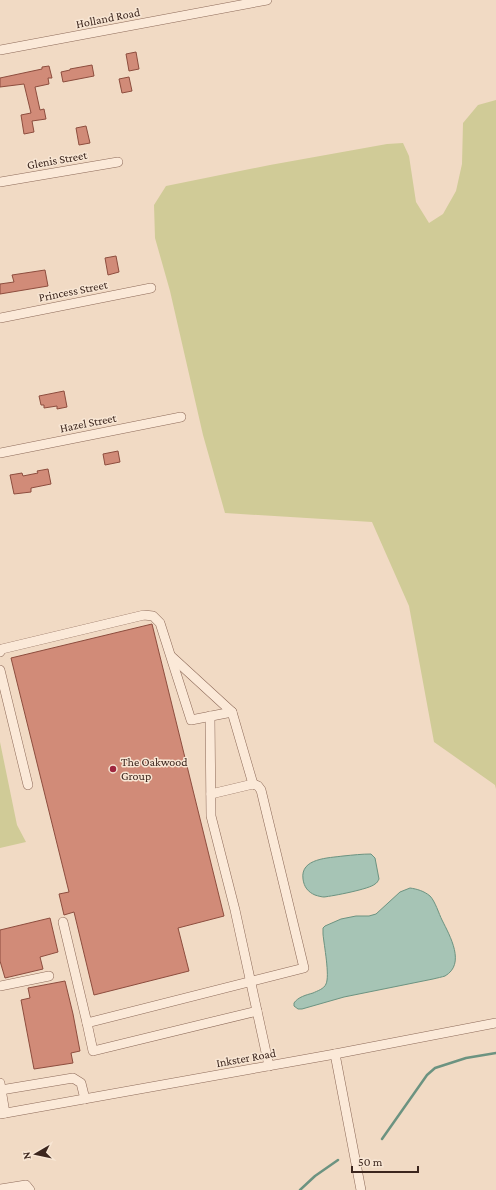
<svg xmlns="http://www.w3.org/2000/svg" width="496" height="1190" font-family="'Crimson Pro',serif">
<rect width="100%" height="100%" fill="#f1dac4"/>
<g fill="#d0cb97">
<path d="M496,100V789L495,785L434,742L409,606L372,522L225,513L203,435L170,291L155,238L154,205L166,186L270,165L387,144L403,143L409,156L416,202L429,223L443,214L456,191L462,164L463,123L478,105Z"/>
<path d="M0,742L17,825L26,842L0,848Z"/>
</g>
<g fill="#a6c4b5" stroke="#6c9381">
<path d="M371,854L375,858L379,879C378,881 377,883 375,884C370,889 333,896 324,897C322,897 318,896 315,895C308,892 304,887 303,879C300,858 329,858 343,856C353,855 362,854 371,854Z"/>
<path d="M410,888C417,889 424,891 430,896C435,901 439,914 442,920C450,936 466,964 445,976C442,977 437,978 433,979L344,997L302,1009H298L294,1006V1003C298,997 306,995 313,993C317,991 324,989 326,984C330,976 324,945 323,934V928L325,926L341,919L356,916H369L376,914L400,892Z"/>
</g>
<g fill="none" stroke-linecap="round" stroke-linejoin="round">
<g stroke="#6c9381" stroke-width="2.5">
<path d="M382,1139L427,1075L435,1068L466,1058L496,1053"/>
<path d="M300,1190L315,1176L338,1160"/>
</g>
</g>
<g fill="#d18b78" stroke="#8d4d3e">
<path d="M136,52L139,69L129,71L126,54Z"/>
<path d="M92,65L94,76L63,82L61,72L70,70V69Z"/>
<path d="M49,66L52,78H48L49,84L35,87L40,110L44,109L46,119L32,121L34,132L24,134L21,115L31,113L24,84L0,87V78L42,69V67Z"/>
<path d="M129,77L132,91L122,93L119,79Z"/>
<path d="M86,126L90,143L79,145L76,128Z"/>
<path d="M116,256L119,272L108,275L105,258Z"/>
<path d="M45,270L48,286L0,294V284L14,282L12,275Z"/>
<path d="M64,391L67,407L57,409V406L44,408V405H41L39,396Z"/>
<path d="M118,451L120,462L105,465L103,454Z"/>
<path d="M48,469L51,484L31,488V492L14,494L10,475L22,473L23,476L38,473L37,471Z"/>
<path d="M152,624L224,916L178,928L189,971L94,995L74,912L64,915L59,894L69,892L11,658Z"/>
<path d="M50,918L58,952L40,957L43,969L5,978L0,961V930Z"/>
<path d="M65,981L73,1014L80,1051L71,1053L73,1063L34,1069L21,1000L30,998L28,988Z"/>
</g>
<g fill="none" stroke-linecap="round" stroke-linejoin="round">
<g stroke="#8d6a59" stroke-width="10">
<g id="minor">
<path d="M0,50L267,0"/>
<path d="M0,182L118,162"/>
<path d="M0,318L151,288"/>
<path d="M0,453L181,417"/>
<path d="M0,652L2,649L144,615L153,616L160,623L191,720L232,712"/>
<path d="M172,657L232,712L253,784"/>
<path d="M0,670L28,785"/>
<path d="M210,716L211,816L235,910L269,1066"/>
<path d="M63,922L87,1023L304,968L261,790L258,786L253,784L211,794"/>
<path d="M0,986L49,976"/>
<path d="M87,1023L93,1051L257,1011"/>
<path d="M335,1054L361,1190"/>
<path d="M0,1083L5,1113"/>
<path d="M1,1090L73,1078L81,1083L85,1099"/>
<path d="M0,1114L335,1054L496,1023"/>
<path d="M0,1189L26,1185L30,1190"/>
</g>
</g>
<use href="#minor" stroke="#fbe9d8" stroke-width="9"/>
</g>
<circle fill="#9f263f" stroke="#f8e6d4" stroke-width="1.5" cx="113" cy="769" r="4"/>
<g text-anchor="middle" stroke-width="3" stroke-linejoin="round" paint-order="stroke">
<g font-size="12" fill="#3c261e" stroke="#f8e6d4">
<text transform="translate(108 18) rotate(-11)" y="4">Holland Road</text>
<text transform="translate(57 160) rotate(-10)" y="4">Glenis Street</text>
<text transform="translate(73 291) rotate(-11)" y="4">Princess Street</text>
<text transform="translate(88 423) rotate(-11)" y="4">Hazel Street</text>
<text transform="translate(246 1058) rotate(-10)" y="4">Inkster Road</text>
</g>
<g font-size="12" fill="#3c261e" stroke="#f8e6d4" text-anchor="start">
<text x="121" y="766">The Oakwood<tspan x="121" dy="14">Group</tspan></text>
</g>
</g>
<g transform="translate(36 1154) rotate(261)" stroke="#f8e6d4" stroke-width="3" paint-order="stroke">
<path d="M0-3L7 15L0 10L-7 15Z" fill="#3c261e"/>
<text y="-6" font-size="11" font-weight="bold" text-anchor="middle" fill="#3c261e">N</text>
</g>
<path d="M352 1166v6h66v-6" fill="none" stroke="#3c261e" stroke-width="2"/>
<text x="358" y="1166" font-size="12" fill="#3c261e" stroke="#f8e6d4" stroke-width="3" paint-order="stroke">50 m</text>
</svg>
